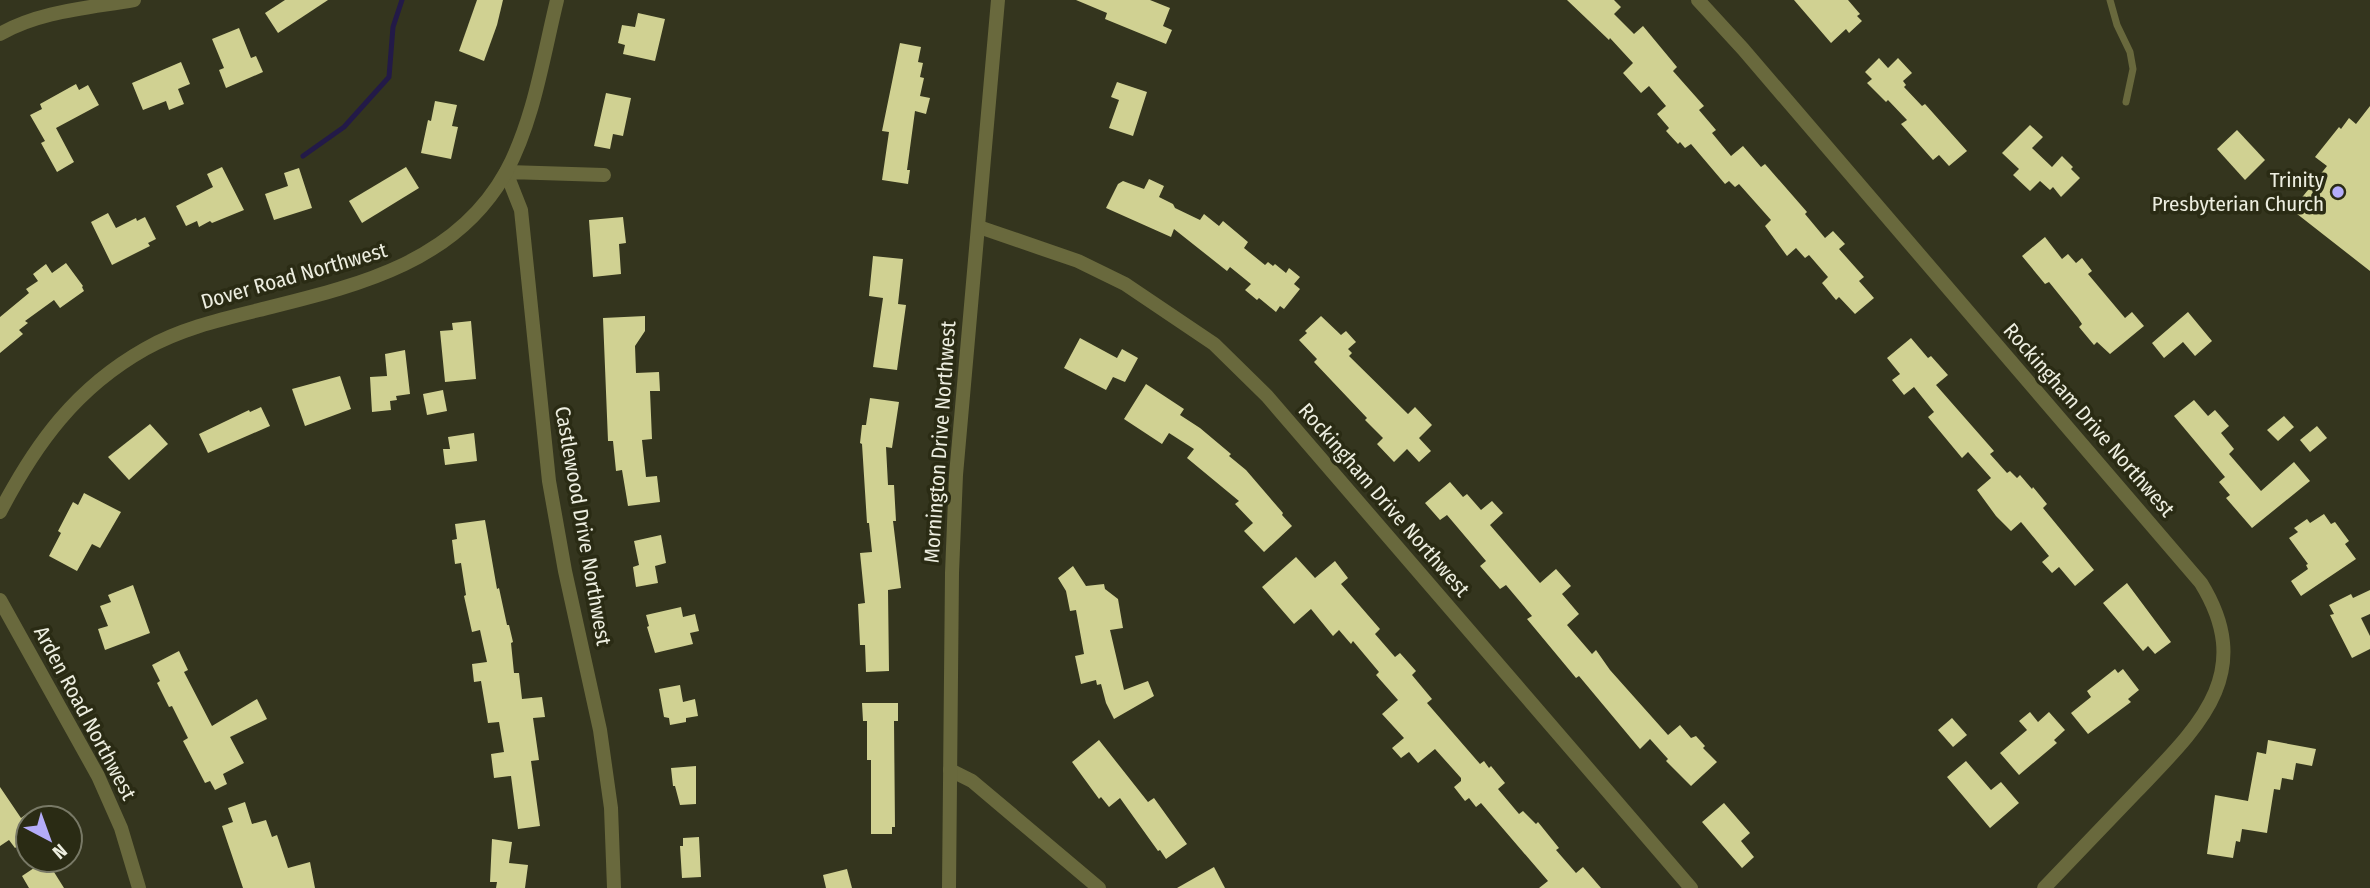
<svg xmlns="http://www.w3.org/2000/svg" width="2370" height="888" font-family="'Fira Sans Condensed',sans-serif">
<rect width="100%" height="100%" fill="#34351e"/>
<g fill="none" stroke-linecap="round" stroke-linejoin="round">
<path stroke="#231a48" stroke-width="5" d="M303,156L344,127L389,77L393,27L402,0"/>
</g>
<g fill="#d0d192">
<path d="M285,0H328L278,33L265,13Z"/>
<path d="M477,0H503L497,25L484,61L459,51Z"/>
<path d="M1076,0H1150L1170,8L1163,26L1172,30L1166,44L1105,19L1107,13Z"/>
<path d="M1567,0H1614L1621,7L1614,14L1634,34L1643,26L1677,67L1673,71L1704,106L1699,110L1716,130L1712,133L1731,156L1743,146L1761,167L1765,164L1807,212L1805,214L1825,238L1833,231L1845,244L1839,249L1864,277L1859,281L1874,298L1855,314L1839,297L1836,300L1822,283L1828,277L1809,255L1805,258L1796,248L1787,256L1765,226L1771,220L1739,184L1735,187L1729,181L1725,184L1691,144L1685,148L1680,142L1678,144L1666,131L1669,128L1657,114L1666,106L1649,86L1641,93L1623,73L1633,63L1610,38L1609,40Z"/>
<path d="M1794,0H1848L1860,14L1857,16L1862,21L1849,33L1846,29L1831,43Z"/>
<path d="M638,13L665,19L655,61L623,54L625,45L618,43L622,25L635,27Z"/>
<path d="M239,28L251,58L256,56L263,72L226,88L219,70L224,68L212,39Z"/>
<path d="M900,43L921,47L918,62L923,63L920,77L924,78L920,96L930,98L926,114L915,111L907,170H910L908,184L882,180L889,132L882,131Z"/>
<path d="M1879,58L1888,68L1898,58L1912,73L1903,81L1906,85L1904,87L1922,106L1925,104L1967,151L1949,166L1939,155L1933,160L1901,124L1907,120L1888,100L1886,102L1867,83L1872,79L1865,72Z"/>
<path d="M181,62L190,84L178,89L184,104L169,110L166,101L143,110L132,83Z"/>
<path d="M1117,82L1147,92L1133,136L1109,128L1119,100L1111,97Z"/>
<path d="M76,84L79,90L88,85L99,105L56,128L74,162L57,172L41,143L45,141L30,115L42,109L40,104Z"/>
<path d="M606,93L631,98L623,136L613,134L610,149L594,146Z"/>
<path d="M435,101L457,105L452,126L458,127L451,159L421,153L428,120L431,121Z"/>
<path d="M2370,106V271L2292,210L2327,166L2315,157L2339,127L2341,129L2349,118L2356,124Z"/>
<path d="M2030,125L2043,137L2032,148L2052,167L2062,156L2073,167L2071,169L2080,178L2061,197L2053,187L2050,190L2040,181L2030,191L2013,175L2019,169L2002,153Z"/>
<path d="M2237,130L2265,160L2245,180L2217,149Z"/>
<path d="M222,167L244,210L212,223L210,221L199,227L197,221L186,226L176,206L213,187L207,174Z"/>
<path d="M406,167L419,188L362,223L349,201Z"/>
<path d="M299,168L312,208L274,220L265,194L288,186L284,173Z"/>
<path d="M1149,179L1164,186L1159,197L1173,204L1175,208L1200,220L1204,214L1219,226L1223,221L1248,242L1244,248L1265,265L1268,262L1273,266L1275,264L1286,273L1289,268L1300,277L1294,284L1300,289L1284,309L1280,306L1276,312L1259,298L1257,300L1245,290L1251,284L1230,267L1227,271L1174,229L1171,237L1106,208L1118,184L1123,181L1144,189Z"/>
<path d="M108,213L116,228L136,218L137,221L145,217L156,239L148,243L150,246L112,265L91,222Z"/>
<path d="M623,217L626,243L619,244L621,274L593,277L589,220Z"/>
<path d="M2045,237L2062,259L2068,254L2076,263L2082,258L2092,271L2088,274L2125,318L2132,312L2144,326L2110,354L2097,342L2094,345L2079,327L2082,324L2078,318L2049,282L2045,284L2022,256Z"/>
<path d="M873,256L903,259L898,304L906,305L897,370L873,367L883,298L869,296Z"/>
<path d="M66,263L83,286L82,287L84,291L60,308L54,300L25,321L28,323L19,330L23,334L0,353V317L29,293L26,289L38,281L33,274L46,264L52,273Z"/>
<path d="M2188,312L2212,341L2195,356L2183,342L2164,358L2152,343Z"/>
<path d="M645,316V331L635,346L636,373L659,372L660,391H650L652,439L642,440L646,477L657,476L660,502L628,506L622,470L616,471L613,441H608L603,318Z"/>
<path d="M1321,316L1341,335L1346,331L1356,342L1348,349L1352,353L1349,356L1408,414L1415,407L1432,425L1419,438L1431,451L1419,462L1407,449L1394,462L1377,444L1383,438L1365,420L1367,418L1314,362L1317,359L1299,340L1307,333L1305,331Z"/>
<path d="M471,321L476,379L445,382L440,331L453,330L452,323Z"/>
<path d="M1080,338L1117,358L1122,349L1138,358L1125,382L1113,377L1106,390L1064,368Z"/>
<path d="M1911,338L1928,358L1931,356L1948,375L1936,385L1994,451L1990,454L2007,473L2010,471L2017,478L2020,475L2032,489L2033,487L2047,504L2043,508L2094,570L2075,586L2059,567L2052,573L2042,562L2049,556L2021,522L2011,531L1996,516L1977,490L1991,478L1968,452L1962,458L1928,417L1934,412L1914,387L1904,395L1892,380L1900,374L1887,358Z"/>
<path d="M405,350L410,394L396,396L397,400L390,401L391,410L372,412L370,377L387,376L385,354Z"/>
<path d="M340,376L351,409L305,426L292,389Z"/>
<path d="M1146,384L1184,409L1180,415L1200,428L1231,454L1229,456L1246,470L1283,513L1282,515L1292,526L1264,552L1244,531L1253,523L1235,504L1239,501L1187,458L1194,449L1169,433L1162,444L1124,419Z"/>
<path d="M443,390L447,411L427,415L423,394Z"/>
<path d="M870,398L899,402L892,448L886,447L888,485H894L896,521H893L901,588L888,590L889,671L866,672L865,645H860L858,604L865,603L860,553L872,552L869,523H867L862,444L860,443L862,425H866Z"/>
<path d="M2194,400L2208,416L2215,410L2229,426L2221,433L2234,449L2229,454L2261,491L2294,462L2310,481L2252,528L2226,498L2230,495L2219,482L2225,477L2174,416Z"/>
<path d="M261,407L270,426L208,453L199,434L249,410L250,412Z"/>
<path d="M2284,416L2294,427L2278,441L2267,430Z"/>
<path d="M150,424L168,444L129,480L108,457Z"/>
<path d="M2317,426L2327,438L2310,452L2300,440Z"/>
<path d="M474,433L477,461L445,465L443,449H450L448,437Z"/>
<path d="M1450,482L1463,497L1467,494L1481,510L1492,501L1503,513L1490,525L1540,583L1556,569L1571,586L1562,594L1579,614L1567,625L1592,654L1596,650L1610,670L1668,735L1680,725L1691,738L1696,736L1705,746L1703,748L1717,762L1691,786L1666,761L1668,759L1650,739L1640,749L1579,676L1576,678L1527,619L1532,616L1506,585L1500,589L1480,566L1486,561L1447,515L1440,520L1425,503Z"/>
<path d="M84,493L121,512L100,548L92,544L77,571L49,556L61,533L58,531L73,502L78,505Z"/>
<path d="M2324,514L2331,524L2335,522L2349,541L2345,544L2356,559L2301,596L2291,581L2308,569L2306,565L2308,564L2289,538L2298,532L2294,528L2307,519L2310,523Z"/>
<path d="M485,520L497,589L499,588L507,625H509L513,642L511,643L514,673H519L522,699L542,697L545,717L533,718L539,760L531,761L540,826L518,829L511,776L494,778L491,754L504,752L499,722L488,723L481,681L474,682L472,664L487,662L480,630L472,632L464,596L466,595L461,563L455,564L452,540L457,539L455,524Z"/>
<path d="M661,535L666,563L655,566L658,583L636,587L633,567L639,565L634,541Z"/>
<path d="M1296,557L1315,578L1335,561L1348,578L1341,584L1380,629L1375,634L1395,657L1400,653L1416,671L1412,675L1432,699L1427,703L1480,764L1484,761L1489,768L1491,766L1505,783L1498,789L1519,814L1523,811L1536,824L1538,822L1559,848L1556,850L1576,873L1583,867L1601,888H1539L1548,881L1481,803L1476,807L1469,798L1465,801L1454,787L1461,781V778L1435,749L1418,763L1409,752L1401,758L1392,748L1404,738L1382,714L1398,700L1376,675L1379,672L1353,641L1351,644L1339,630L1333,636L1311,609L1294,624L1262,587Z"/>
<path d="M1073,566L1086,586L1104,584L1105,589L1118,599L1123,628L1110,630L1124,690L1148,681L1154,696L1114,719L1106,703L1101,684L1097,685L1096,680L1081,684L1075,656L1084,654L1076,610L1070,611L1066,591L1058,578Z"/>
<path d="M2127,583L2171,642L2155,654L2148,646L2143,651L2103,603Z"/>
<path d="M133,585L150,633L105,650L98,629L108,626L100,606L111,602L108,595Z"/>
<path d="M2370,590V614L2361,618L2370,636V649L2352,658L2330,615L2334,614L2329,605L2351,594L2353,598Z"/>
<path d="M681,607L683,617L695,614L699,631L690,633L693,644L655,653L647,627L649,626L646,615Z"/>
<path d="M179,651L188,670L184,672L212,726L257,699L267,719L230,737L244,763L223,774L227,784L215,790L210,781L205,783L183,741L188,738L172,706L169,707L157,683L160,681L152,665Z"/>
<path d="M2115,669L2118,673L2123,669L2139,690L2128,699L2131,702L2088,734L2071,713L2091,697L2087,691Z"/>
<path d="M680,685L683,702L695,699L698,716L686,718V722L670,725L669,718L664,717L659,689Z"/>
<path d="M862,703H898V721H894L895,827H892V834H871V760H867V721H863Z"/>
<path d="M2030,712L2038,722L2049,712L2065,730L2054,740L2057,743L2019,775L2000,753L2027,730L2019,721Z"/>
<path d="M1952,718L1967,735L1953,747L1938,730Z"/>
<path d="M1099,740L1148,802L1154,798L1187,844L1166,859L1160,850L1158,851L1120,798L1109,807L1101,797L1099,799L1072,762Z"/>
<path d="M2268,740L2316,749L2312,766L2296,763L2293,780L2282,778L2280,790L2274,789L2267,833L2242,829L2240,842L2236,841L2233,858L2207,854L2215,795L2248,801L2257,752L2266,754Z"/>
<path d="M1966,761L1991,790L2001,782L2019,803L1990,828L1947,777Z"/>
<path d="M696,766V804L680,805L675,786H673L671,768Z"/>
<path d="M0,787L21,818L28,813V838L15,848L9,840L0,846Z"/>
<path d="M245,802L252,824L266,820L272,837L277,835L288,868L310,862L315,888H243L222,826L233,822L228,808Z"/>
<path d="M1724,803L1750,833L1741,841L1754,857L1742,868L1702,822Z"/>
<path d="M699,837L701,877L682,878L680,846H683V838Z"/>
<path d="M492,839L512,842L509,863L528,865L525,888H496L497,882H490Z"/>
<path d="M46,860H51L57,870L54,872L64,888H29L22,876Z"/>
<path d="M1214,867L1225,888H1177Z"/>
<path d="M847,869L852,888H826L823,875Z"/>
</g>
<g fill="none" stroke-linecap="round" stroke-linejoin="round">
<path stroke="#69693d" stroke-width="7" d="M2110,0L2117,25L2130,52L2133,69L2126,102"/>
<g stroke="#69693d" stroke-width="14">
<path d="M1698,0L1743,49L2201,583C2257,674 2198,727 2137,791C2106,823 2075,856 2044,888"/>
<path d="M0,34C40,11 89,8 134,0"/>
<path d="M604,175L506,172L521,210L549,481L565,571L600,730L611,808L614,888"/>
<path d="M979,227L1078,261L1125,284L1214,344L1267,396L1691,888"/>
<path d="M0,512C36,443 76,388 145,349C178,330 218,320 255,311C350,287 454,266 506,172C534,120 543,57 557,0"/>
<path d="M0,600L98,776L121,828L139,888"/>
<path d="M950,770L972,781L1099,888"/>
<path d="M949,888L952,573L956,475L998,0"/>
</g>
</g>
<circle fill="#b4acf9" stroke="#2a2b14" stroke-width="2.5" cx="2338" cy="192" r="7"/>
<g text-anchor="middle" stroke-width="7" stroke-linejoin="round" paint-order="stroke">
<g font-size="21" fill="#edeee0" stroke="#2a2b14" text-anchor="end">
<text x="2324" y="187">Trinity<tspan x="2324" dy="24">Presbyterian Church</tspan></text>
</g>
<g font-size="21" fill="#edeee0" stroke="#2a2b14">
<text transform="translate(294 276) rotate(-16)" y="7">Dover Road Northwest</text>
<text transform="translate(2089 420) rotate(49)" y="7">Rockingham Drive Northwest</text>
<text transform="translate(940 442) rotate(-86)" y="7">Mornington Drive Northwest</text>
<text transform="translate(1384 500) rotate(49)" y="7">Rockingham Drive Northwest</text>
<text transform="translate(583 526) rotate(80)" y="7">Castlewood Drive Northwest</text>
<text transform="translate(85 713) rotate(62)" y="7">Arden Road Northwest</text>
</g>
</g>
<g transform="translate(49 839) rotate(139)"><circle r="33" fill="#2a2b14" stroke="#787966" stroke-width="2"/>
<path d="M0-5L12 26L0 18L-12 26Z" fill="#b4acf9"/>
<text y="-10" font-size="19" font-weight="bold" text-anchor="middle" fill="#edeee0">N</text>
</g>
</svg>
